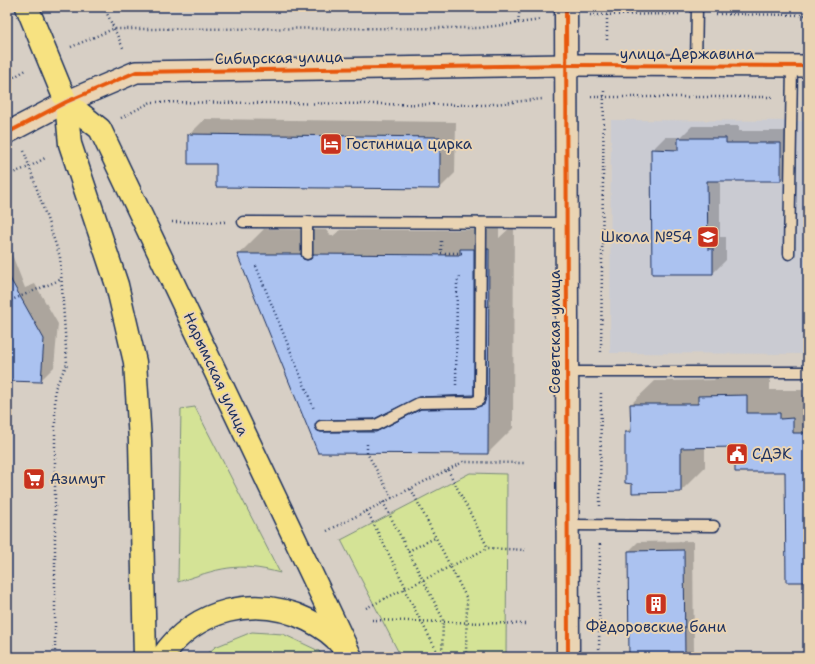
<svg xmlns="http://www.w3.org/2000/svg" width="815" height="664" font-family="'Shantell Sans',sans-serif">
<rect width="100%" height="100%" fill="#d7cfc5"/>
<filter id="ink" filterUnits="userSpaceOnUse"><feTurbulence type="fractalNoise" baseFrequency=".025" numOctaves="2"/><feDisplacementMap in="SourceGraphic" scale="8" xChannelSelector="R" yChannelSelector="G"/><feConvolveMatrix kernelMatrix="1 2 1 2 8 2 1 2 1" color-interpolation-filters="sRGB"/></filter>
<g filter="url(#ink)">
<path fill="#cacbd2" d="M611,120L806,121L805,354L610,353Z"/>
<g fill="#d4e396" stroke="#78897a">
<path d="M195,407L280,573C237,561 218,569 178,582L181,409Z"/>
<path d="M470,473L507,474L506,657H401L341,540Z"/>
<path d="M252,632L283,634L319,651L323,657H204L215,647Z"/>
</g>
<g fill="#0003" fill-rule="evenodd">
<path d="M205,119L456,122L455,173L440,188L217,163L189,135Z"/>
<path d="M692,126H739V131H793L794,167L781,180H720V237H726V260L713,273L652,150L665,137H681Z"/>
<path d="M487,224H499V238L514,224L513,428L488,453L319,452L239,254L264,229L326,230L329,234L333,236L340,230H480ZM488,380V384H483ZM425,395L402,407H396L418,396Z"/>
<path d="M7,242L25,288L35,284L58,324L54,367L40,381H7Z"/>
<path d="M722,372H770V390H803V395H808V580L786,470L736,446L705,447V467L681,491L626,432L632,427L631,404L655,381L714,380Z"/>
<path d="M693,541L694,657H630L629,551L638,542Z"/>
</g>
<g fill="#abc2f0" stroke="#1b2f5e">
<path d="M188,134L440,137V189L216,187V164H188Z"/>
<path d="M678,138H726V143H781V181H707L708,249H713V274H652L651,149L678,150Z"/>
<path d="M460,249H474V395L419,397L374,419L321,420L316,423L315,427L318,431L321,432H376L421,409L474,408L484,405L486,396L487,249H489L488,454L318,453L237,254H301L303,259L307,260L311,259L313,254L460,255Z"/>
<path d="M7,273L44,339L41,382L7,381Z"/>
<path d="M747,395V413H780V419L793,418V433H808V582H786L785,472H735V447L681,448V492L632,493V484L625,483V432H631L630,404H698V396Z"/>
<path d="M684,550L685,657H629L628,551Z"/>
</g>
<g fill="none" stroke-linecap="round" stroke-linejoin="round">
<g stroke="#1b2f5e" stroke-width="13">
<g id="service">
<path d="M696,65L697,7"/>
<path d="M243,222L567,223"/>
<path d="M307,254V222"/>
<path d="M789,254L792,66"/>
<path d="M567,372H808"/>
<path d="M321,426L376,425L419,403L474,402L479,400L480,396L481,223"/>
<path d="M568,525L714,526"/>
</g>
</g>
<g stroke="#1b2f5e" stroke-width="24">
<path id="minor" d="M7,133L66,102L136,72L566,65L808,66"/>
</g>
<g stroke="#1b2f5e" stroke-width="25">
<path id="tertiary" d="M566,7L568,657"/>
</g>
<g stroke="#1b2f5e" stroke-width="25">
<g id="primary">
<path d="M27,7L66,102L70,144L117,285L135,362L140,441L145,657"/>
<path d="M66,102L100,129L351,657"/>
<path d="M162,657C195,609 256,594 308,620C320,626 334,635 342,646"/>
</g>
</g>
<g stroke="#1b2f5e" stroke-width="2.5" stroke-dasharray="1 3" stroke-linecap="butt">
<path d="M104,7L124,50"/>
<path d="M716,14L808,15"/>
<path d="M590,15L679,14"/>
<path d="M518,23L541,20"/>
<path d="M607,40V7"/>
<path d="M71,47L113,29L479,28L518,23L520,7"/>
<path d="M7,81L26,70"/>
<path d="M591,97H774"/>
<path d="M121,118L151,102L484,105L542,99"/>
<path d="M24,151L60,257L67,364L55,388V657"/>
<path d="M7,175L29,167L47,157"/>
<path d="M172,222H225"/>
<path d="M441,241V253H463"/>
<path d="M256,266L314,409"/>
<path d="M7,302L62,279"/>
<path d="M601,352L604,89"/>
<path d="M456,385L457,282L461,275"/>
<path d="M367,444V453L392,498"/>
<path d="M448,470L488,548L525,550"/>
<path d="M411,489L467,599L466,657"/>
<path d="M383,502L443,619L442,657"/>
<path d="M600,506L601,391"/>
<path d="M367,511L406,588"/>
<path d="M327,531L463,462L525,463"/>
<path d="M408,551L435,538"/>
<path d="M404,589L440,657"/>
<path d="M366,608L488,548"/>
<path d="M372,620L525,624"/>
<path d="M599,657L600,543"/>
</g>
<use href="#service" stroke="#ead4b3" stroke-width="10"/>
<use href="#minor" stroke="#ead4b3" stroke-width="21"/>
<use href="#tertiary" stroke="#ead4b3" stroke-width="22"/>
<use href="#primary" stroke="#f7e281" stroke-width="22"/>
<g stroke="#ead4b3" stroke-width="6">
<g id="cycleway">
<path d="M566,7L568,657"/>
<path d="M7,133L66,102L136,72L566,65L808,66"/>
</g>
</g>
<use href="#cycleway" stroke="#e8590c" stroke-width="4"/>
</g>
</g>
<defs>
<g id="hotel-square" transform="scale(1.15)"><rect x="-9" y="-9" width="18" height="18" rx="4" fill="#c8321e" stroke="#ead4b3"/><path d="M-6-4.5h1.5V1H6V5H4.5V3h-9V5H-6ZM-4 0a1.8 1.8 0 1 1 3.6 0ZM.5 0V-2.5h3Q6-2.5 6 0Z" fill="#fff"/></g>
<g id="school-square" transform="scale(1.15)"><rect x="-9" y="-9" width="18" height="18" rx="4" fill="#c8321e" stroke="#ead4b3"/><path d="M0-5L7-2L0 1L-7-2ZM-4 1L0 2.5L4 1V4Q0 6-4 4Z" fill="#fff"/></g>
<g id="civic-square" transform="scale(1.15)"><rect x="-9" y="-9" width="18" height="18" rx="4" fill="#c8321e" stroke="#ead4b3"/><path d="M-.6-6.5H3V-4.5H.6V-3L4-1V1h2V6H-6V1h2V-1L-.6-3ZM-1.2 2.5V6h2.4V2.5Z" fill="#fff"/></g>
<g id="supermarket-square" transform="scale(1.15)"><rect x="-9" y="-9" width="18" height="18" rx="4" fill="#c8321e" stroke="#ead4b3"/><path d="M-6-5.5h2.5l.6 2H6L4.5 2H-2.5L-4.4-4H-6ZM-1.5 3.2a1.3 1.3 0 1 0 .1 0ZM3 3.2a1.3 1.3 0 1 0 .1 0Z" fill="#fff"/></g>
<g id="building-square" transform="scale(1.15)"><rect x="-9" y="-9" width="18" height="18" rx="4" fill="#c8321e" stroke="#ead4b3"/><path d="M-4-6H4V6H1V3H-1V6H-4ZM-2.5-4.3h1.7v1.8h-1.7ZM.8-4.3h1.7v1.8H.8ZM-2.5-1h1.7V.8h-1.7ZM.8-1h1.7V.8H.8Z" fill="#fff"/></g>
</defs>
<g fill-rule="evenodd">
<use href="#hotel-square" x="331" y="144"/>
<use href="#school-square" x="708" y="237"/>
<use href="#civic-square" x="737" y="454"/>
<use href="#supermarket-square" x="34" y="479"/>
<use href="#building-square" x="656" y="604"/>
</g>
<g text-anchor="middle" stroke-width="4" stroke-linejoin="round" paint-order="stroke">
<g font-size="15" fill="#1b2f5e" stroke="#ead4b3">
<text x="687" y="59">улица Державина</text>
<text transform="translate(279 58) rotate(-1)" y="5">Сибирская улица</text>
<text transform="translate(555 332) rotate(-90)" y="5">Советская улица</text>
<text transform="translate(216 374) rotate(65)" y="5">Нарымская улица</text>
</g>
<g font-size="15" fill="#1b2f5e" stroke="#ead4b3" text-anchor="start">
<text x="346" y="149">Гостиница цирка</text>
<text x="692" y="242" text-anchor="end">Школа №54</text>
<text x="752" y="459">СДЭК</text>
<text x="50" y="484">Азимут</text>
<text x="656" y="632" text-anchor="middle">Фёдоровские бани</text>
</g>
</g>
<rect width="815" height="664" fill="none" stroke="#ead4b3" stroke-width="24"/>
<rect x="12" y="12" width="791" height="640" fill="none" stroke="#1b2f5e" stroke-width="1.5" filter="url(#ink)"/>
</svg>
